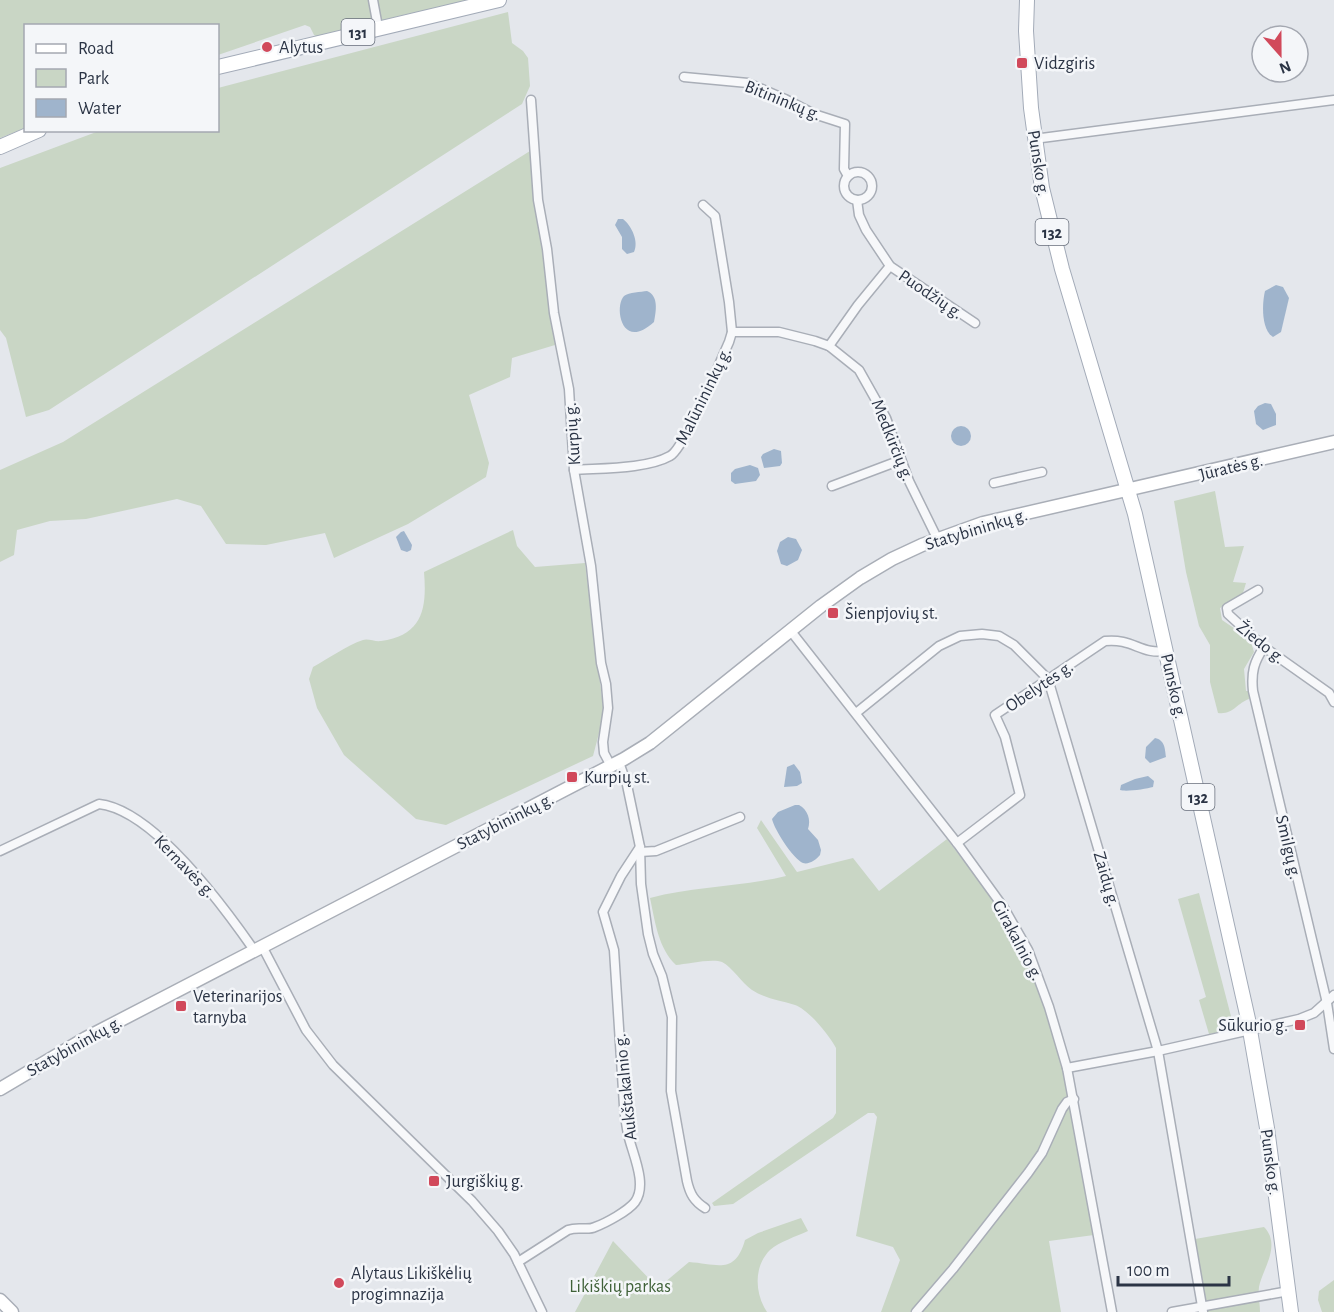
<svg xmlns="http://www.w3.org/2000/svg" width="1334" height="1312" font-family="'Alegreya Sans',sans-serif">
<rect width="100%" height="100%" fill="#e4e7ec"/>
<g fill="#c9d6c5">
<path d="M0,0H477L403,15L318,37L314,35L310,27L305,25L218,55V26H26L25,128L0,138Z"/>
<path d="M508,12L512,43L523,51L528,58L530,86L522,104L49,410L26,417L6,338L0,330V168L99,131L218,130V88Z"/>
<path d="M530,151L555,345L512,358L510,377L469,395L489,463L486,477L408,524L334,558L325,533L266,545L226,544L201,506L177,499L86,519L50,521L17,530L14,555L0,562V470L63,442Z"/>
<path d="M1215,491L1225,547L1244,546L1233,582L1246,583L1243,593L1220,608L1222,620L1250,639L1254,652L1244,669L1246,691H1250L1249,699C1237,703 1233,715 1218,713L1210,682V645L1199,626L1186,572L1174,501Z"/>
<path d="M513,530L517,546L535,567L585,563L604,714L593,756L446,825L416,819L344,755L317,708L309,679L313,667C328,659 347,645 363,640C368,638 375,642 381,641C423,635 427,608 424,572Z"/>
<path d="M761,820L797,872L853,858L879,891L947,839C978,880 1012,921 1032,968C1067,1048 1079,1149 1094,1235L1049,1241L1061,1312H881L900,1260L893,1247L856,1236L877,1117L874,1113H868L733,1204L714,1206L712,1203L833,1118L836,1113V1048C829,1035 809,1010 795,1005C780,1000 766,999 752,990C742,983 732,967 722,962C713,958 686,964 676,965C658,948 655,921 650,898C695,886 741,887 786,876L757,828Z"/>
<path d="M1199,893L1233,1024L1226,1031L1209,1034L1199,1000L1206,997L1178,899Z"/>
<path d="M801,1218L808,1231C797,1236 779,1242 770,1250C753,1267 755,1294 767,1312H575L613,1241L658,1288L689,1262C718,1264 735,1275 745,1240L758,1233Z"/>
<path d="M1264,1227C1282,1245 1262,1270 1259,1287C1258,1295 1260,1304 1260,1312H1206L1195,1239Z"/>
<path d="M1334,1280V1312H1322L1318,1300L1319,1291Z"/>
</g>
<g fill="#9fb4cc">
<path d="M618,219H623C632,226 639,242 634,252L627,254L622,249V237L615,225Z"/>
<path d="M1276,285L1283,287L1289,298L1281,332L1273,337C1261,330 1262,303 1265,291Z"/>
<path d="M647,291C659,296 656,311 654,322C621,352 614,306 624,296C629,292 641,292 647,291Z"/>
<path d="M1265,403L1271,404L1276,414V425L1263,430L1256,424L1254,411L1258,406Z"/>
<circle cx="961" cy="436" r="10"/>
<path d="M774,449L781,451L782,463L780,466L764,468L761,457L763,454Z"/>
<path d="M750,465L758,468L760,475L756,481L735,484L731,481V473L735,469Z"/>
<path d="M404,531L412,545L411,550L407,552L401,550L396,537L401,532Z"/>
<path d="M788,537L796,539L802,550L798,560L787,566L781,564L777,551L780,542Z"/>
<path d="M1155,738C1165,740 1165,749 1166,757L1150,763L1145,758L1146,747Z"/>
<path d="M794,764L800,772L802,783L797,786L784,787L787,767Z"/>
<path d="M1148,776L1154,781L1153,787C1146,789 1126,792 1120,790L1121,785L1135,779Z"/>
<path d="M795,805H799C808,810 811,820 808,829L818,840L821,850L820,855C817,859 809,865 803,863C793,859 774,829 772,819L778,812Z"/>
</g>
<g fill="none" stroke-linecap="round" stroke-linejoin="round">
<g stroke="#a9aeb7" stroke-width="11">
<g id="street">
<path d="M373,0L378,27"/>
<path d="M684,77L748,83L785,99L814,114L845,124L844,169L848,176"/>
<path d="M531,100L538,200L547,249L554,313L569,389L574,470L591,566L601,663L606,684L608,708L603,742L604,753L611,766"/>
<path d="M1034,139L1334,100"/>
<circle cx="858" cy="186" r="14"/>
<path d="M857,200L859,215L866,230L890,266L975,323"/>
<path d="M732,332H779L815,341L829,346L859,370L886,418L909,481L937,538"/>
<path d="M829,346L858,305L890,266"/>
<path d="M574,470C601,468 647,469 670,456C684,449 720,362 729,342L732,332L729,302L715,216L703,205"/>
<path d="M994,483L1042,472"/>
<path d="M832,486L901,460"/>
<path d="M1258,590L1227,608L1228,614L1264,647L1329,693L1334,702"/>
<path d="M790,630L957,843L1004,908L1028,950L1049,1007L1067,1068L1112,1312"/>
<path d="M1264,647C1254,662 1251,672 1253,691L1327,1003L1334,1049"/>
<path d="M856,713L939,646L960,636L982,634L999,636L1014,645L1048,679L1158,1051L1203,1312"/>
<path d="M619,762L627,785L640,847L641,884L648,934L653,954L662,976L672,1017L671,1091L687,1181C690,1194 694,1201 705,1208"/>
<path d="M957,843L1020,795L1005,737L995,715L1105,641C1133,638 1141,655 1166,651"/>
<path d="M0,851L99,804C154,810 224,907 254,950"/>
<path d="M640,852L656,851L666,847L740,817"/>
<path d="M262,946L306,1030L333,1065L472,1201L498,1231L514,1254L542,1312"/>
<path d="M1067,1068L1158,1051L1299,1019L1314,1013L1334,995"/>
<path d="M518,1262L568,1230C579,1226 587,1231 595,1227C606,1223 628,1211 635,1202C648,1184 632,1153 628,1134C626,1125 625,1115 624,1106L614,950L603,912L621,876L640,847"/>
<path d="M916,1312L953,1269L1028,1173L1042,1153L1062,1109L1067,1102L1074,1099"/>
<path d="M1172,1312L1289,1291"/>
</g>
</g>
<g stroke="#a9aeb7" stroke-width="15">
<g id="secondary">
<path d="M0,1089L86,1038L624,759L650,743L821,606L860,578L892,559L922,545L983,523L1334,442"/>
<path d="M0,1300L12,1312"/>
</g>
</g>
<g stroke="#a3abb8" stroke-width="16">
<g id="primary">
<path d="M1027,0L1026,31L1031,108L1042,188L1062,269L1135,514L1248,1019L1267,1128L1291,1312"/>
<path d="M218,67L499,0"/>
<path d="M0,147L39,130"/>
</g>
</g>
<use href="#street" stroke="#f7f8fa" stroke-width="8"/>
<use href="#secondary" stroke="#fff" stroke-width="12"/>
<use href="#primary" stroke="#fff" stroke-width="14"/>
</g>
<g fill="#d1495b" stroke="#f4f6f9" stroke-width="2">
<circle cx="267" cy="47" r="6"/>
<rect x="1016" y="57" width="12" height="12" rx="3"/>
<rect x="827" y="607" width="12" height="12" rx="3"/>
<rect x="566" y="771" width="12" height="12" rx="3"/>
<rect x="175" y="1000" width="12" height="12" rx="3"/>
<rect x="1294" y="1019" width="12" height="12" rx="3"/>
<rect x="428" y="1175" width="12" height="12" rx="3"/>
<circle cx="339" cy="1283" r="6"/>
</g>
<g text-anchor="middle" stroke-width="5" stroke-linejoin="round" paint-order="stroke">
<g fill="#f4f6f9" stroke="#676e7b" stroke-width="1.5">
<rect x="341.5" y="19" width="33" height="26" rx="4.5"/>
<rect x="1035.5" y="219" width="33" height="26" rx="4.5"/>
<rect x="1181.5" y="784" width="33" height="26" rx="4.5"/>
</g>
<g font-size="16" font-weight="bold" fill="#2b3445">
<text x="358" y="38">131</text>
<text x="1052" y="238">132</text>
<text x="1198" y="803">132</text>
</g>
<g font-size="18" fill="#2b3445" stroke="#f4f6f9" text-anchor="start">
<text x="279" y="53">Alytus</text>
<text x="1034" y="69">Vidzgiris</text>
<text x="845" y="619">Šienpjovių st.</text>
<text x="584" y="783">Kurpių st.</text>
<text x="193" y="1002">Veterinarijos<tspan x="193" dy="21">tarnyba</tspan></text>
<text x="1288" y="1031" text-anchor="end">Sūkurio g.</text>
<text x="446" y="1187">Jurgiškių g.</text>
<text x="351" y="1279">Alytaus Likiškėlių<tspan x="351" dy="21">progimnazija</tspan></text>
</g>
<g font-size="18" fill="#2b3445" stroke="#f4f6f9">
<text transform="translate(783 100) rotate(22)" y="6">Bitininkų g.</text>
<text transform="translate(1039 163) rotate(81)" y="6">Punsko g.</text>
<text transform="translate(931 294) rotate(34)" y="6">Puodžių g.</text>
<text transform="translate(703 396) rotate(-64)" y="6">Malūnininkų g.</text>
<text transform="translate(572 434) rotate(-94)" y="6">Kurpių g.</text>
<text transform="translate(893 440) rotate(68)" y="6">Medkirčių g.</text>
<text transform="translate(1231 467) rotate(-14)" y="6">Jūratės g.</text>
<text transform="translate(976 529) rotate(-17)" y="6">Statybininkų g.</text>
<text transform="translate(1261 642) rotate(39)" y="6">Žiedo g.</text>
<text transform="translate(1039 686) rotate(-34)" y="6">Obelytės g.</text>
<text transform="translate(1174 686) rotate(77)" y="6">Punsko g.</text>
<text transform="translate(505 821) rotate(-27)" y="6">Statybininkų g.</text>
<text transform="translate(1289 847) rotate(77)" y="6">Smilgų g.</text>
<text transform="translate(185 866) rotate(46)" y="6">Kernavės g.</text>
<text transform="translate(1107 879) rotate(74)" y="6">Zaidų g.</text>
<text transform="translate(1018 940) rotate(62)" y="6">Girakalnio g.</text>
<text transform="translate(74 1046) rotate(-29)" y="6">Statybininkų g.</text>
<text transform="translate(625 1087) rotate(-96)" y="6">Aukštakalnio g.</text>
<text transform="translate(1271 1162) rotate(82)" y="6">Punsko g.</text>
</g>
<g font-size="18" fill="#3f6138" stroke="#f4f6f9">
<text x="620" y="1292">Likiškių parkas</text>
</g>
</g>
<rect x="24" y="24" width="195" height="108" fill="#f4f6f9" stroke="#a4a8b1" stroke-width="1.5"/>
<rect x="36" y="44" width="30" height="9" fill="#ffffff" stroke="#a4a8b1" stroke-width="1.5"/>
<text x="78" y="54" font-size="18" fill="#2b3445">Road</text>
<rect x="36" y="69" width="30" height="18" fill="#c9d6c5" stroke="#a4a8b1" stroke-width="1.5"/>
<text x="78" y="84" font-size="18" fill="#2b3445">Park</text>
<rect x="36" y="99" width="30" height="18" fill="#9fb4cc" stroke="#a4a8b1" stroke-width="1.5"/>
<text x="78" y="114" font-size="18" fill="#2b3445">Water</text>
<g transform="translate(1280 54) rotate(159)"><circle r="28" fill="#f4f6f9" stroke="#a4a8b1" stroke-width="1.5"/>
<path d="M0-4.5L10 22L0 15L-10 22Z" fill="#d1495b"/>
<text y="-9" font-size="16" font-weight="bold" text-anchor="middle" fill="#2b3445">N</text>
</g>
<path d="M1118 1276v9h111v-9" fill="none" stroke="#2b3445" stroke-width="3"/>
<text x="1127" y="1276" font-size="18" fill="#2b3445" stroke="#f4f6f9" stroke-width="4.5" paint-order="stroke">100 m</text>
</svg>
